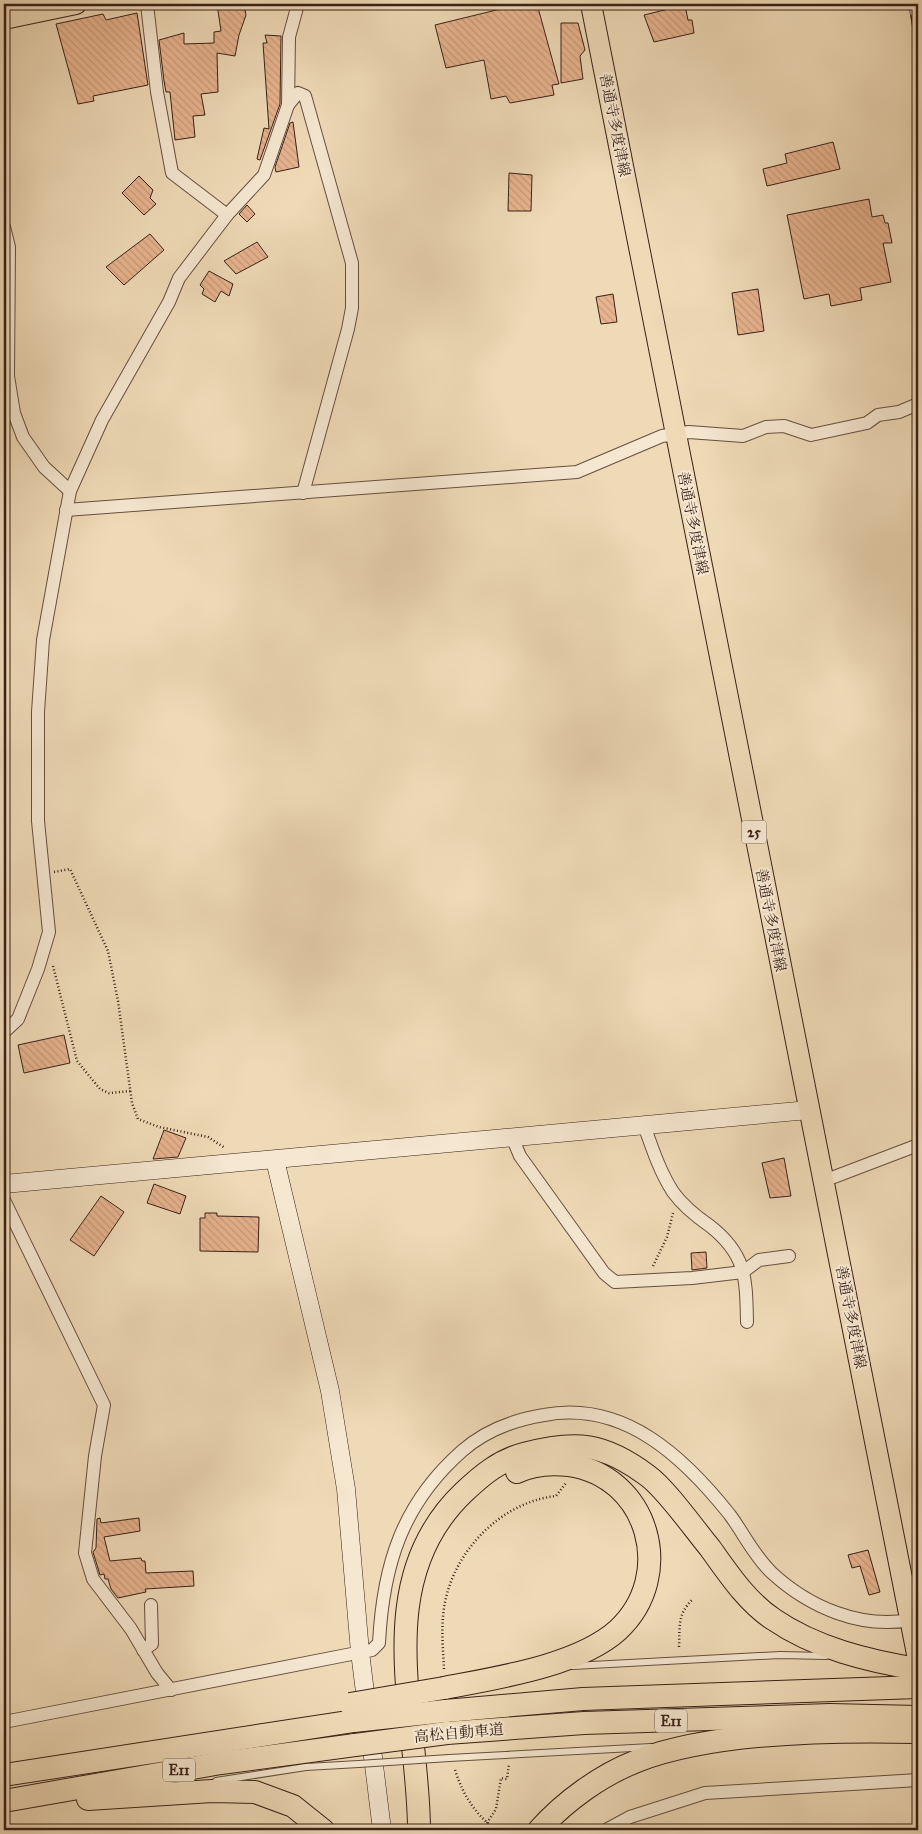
<svg xmlns="http://www.w3.org/2000/svg" width="922" height="1834" font-family="'IM FELL Great Primer','Noto Serif JP',serif">
<defs>
<pattern id="building-back-hatch" width="6" height="6" patternUnits="userSpaceOnUse" patternTransform="scale(1.25)"><rect width="6" height="6" fill="#e8b48f"/><path d="M-1 5l2 2M0 0l6 6M5-1l2 2" fill="none" stroke="#c89a7b"/></pattern>
</defs>
<rect width="100%" height="100%" fill="#efdab7"/>
<filter id="stains"><feTurbulence type="fractalNoise" baseFrequency=".004" numOctaves="4"/><feColorMatrix values="0 0 0 0 .2 0 0 0 0 .09 0 0 0 0 .02 0 0 0 .5 -.17"/></filter>
<radialGradient id="worn" r=".72"><stop offset=".6" stop-color="#630" stop-opacity="0"/><stop offset="1" stop-color="#630" stop-opacity=".3"/></radialGradient>
<g fill="url(#building-back-hatch)" stroke="#382118">
<path d="M217,4H244L246,15L239,35L235,56L217,53L218,92L201,94L205,115L193,116L195,137L175,140L170,92H166L164,81L159,40L184,33V44L214,43V32L221,31Z"/>
<path d="M521,4H537L559,84L552,85L554,95L510,103L506,96L491,99L484,60L446,68L435,25Z"/>
<path d="M685,5L688,20H692L694,33L654,42L644,15Z"/>
<path d="M137,13L148,85L93,96L94,101L78,104L56,24L103,14L106,20Z"/>
<path d="M561,23H578L585,50L580,56L583,79L561,83Z"/>
<path d="M265,35L281,36L280,104L260,160L257,159L264,128L269,129L263,43H267Z"/>
<path d="M293,122L299,167L276,172L275,167L290,123Z"/>
<path d="M833,142L840,169L767,186L763,169L787,163L785,154Z"/>
<path d="M509,173L532,175L531,211H508Z"/>
<path d="M139,176L153,190L150,198L156,204L144,215L122,193Z"/>
<path d="M869,199L872,217L883,215L885,223H888L892,243H883L891,282L860,288L862,300L831,306L829,294L804,299L787,215Z"/>
<path d="M247,205L255,214L247,222L239,214Z"/>
<path d="M150,234L164,250L124,285L106,267Z"/>
<path d="M257,242L268,257L236,274L224,261Z"/>
<path d="M209,271L233,284L229,296L221,291L215,302L202,294L204,289L200,285Z"/>
<path d="M758,289L764,331L738,335L732,293Z"/>
<path d="M613,294L617,322L601,324L596,297Z"/>
<path d="M64,1035L70,1063L24,1073L18,1045Z"/>
<path d="M164,1130L186,1138L178,1157L153,1159Z"/>
<path d="M784,1158L791,1196L770,1198L762,1163Z"/>
<path d="M154,1184L186,1196L180,1214L147,1203Z"/>
<path d="M101,1196L124,1212L94,1256L70,1240Z"/>
<path d="M205,1213H217V1216L259,1217L258,1252L200,1251V1218H205Z"/>
<path d="M706,1252L707,1268L692,1270L691,1253Z"/>
<path d="M100,1518L101,1523L139,1518L140,1531L104,1537L110,1561L141,1558L142,1561H145L146,1573L193,1571L194,1586L145,1589L146,1592L118,1598L111,1589L108,1579H105L104,1574L100,1575L93,1552L96,1548L97,1519Z"/>
<path d="M868,1550L880,1592L869,1595L860,1566L852,1568L848,1555Z"/>
</g>
<g fill="none" stroke-linecap="round" stroke-linejoin="round">
<g stroke="#664f40" stroke-width="8">
<g id="lane">
<path d="M573,1666L780,1655L826,1656"/>
<path d="M449,1758L651,1747"/>
<path d="M216,1781L306,1767L359,1764"/>
</g>
</g>
<g stroke="#664f40" stroke-width="14">
<g id="street">
<path d="M147,4L157,92L172,173L227,215"/>
<path d="M288,105L298,93L305,96L352,263V308L348,329L303,493"/>
<path d="M4,227L9,247L8,376L14,413L23,437L44,467L70,491"/>
<path d="M66,510L577,472L662,436L689,432L743,436L766,427L784,426L811,435L867,423L878,415L899,412L918,404"/>
<path d="M4,1032L18,1019L38,969L49,932L38,821V712L43,640L70,491L102,420L169,302L179,278L227,215L264,175L288,105L289,37L298,4"/>
<path d="M644,1125C652,1148 660,1172 673,1192C683,1206 697,1217 710,1226C747,1255 746,1279 747,1322"/>
<path d="M512,1137L520,1156L604,1273L615,1282L692,1278L743,1272L759,1260L789,1256"/>
<path d="M824,1178L834,1177L918,1145"/>
<path d="M4,1200L104,1405L95,1456L85,1553L93,1579L131,1629L157,1673L171,1690"/>
<path d="M143,1650L152,1644L151,1605"/>
<path d="M4,1722L372,1650L379,1643C383,1565 402,1504 462,1451C486,1430 513,1420 544,1415C624,1400 684,1457 730,1515C744,1534 754,1556 772,1573C809,1607 860,1629 910,1620"/>
<path d="M606,1830L630,1817L705,1793L918,1780"/>
</g>
</g>
<g stroke="#382118" stroke-width="19">
<g id="secondary">
<path d="M275,1160L330,1391L346,1489L360,1652L382,1830"/>
<path d="M4,1184L809,1110"/>
</g>
</g>
<g stroke="#382118" stroke-width="22">
<g id="primary">
<path d="M591,4L918,1659"/>
<path d="M4,19L76,4"/>
</g>
</g>
<g stroke="#382118" stroke-width="24">
<g id="highway">
<path d="M444,1688C496,1678 578,1666 618,1630C677,1575 648,1476 569,1465C551,1463 533,1464 517,1472"/>
<path d="M445,1711L583,1699L918,1687"/>
<path d="M447,1733L584,1723L830,1715L918,1717"/>
<path d="M4,1775L354,1721"/>
<path d="M88,1799L212,1791L255,1792L293,1806L323,1830"/>
<path d="M4,1801L221,1763L355,1745"/>
<path d="M419,1830C419,1717 368,1583 464,1492C482,1475 500,1460 524,1454C576,1440 604,1443 648,1476C666,1489 695,1530 710,1548C728,1573 747,1602 773,1619C815,1648 868,1661 918,1669"/>
<path d="M539,1830C565,1801 601,1775 637,1761C714,1731 836,1730 918,1732"/>
</g>
</g>
<g stroke="#382118" stroke-width="2.5" stroke-dasharray="1 2.5" stroke-linecap="butt">
<path d="M54,872L70,869L108,951L118,1001L132,1103L138,1119L159,1127L208,1137L225,1148"/>
<path d="M53,966L77,1061L100,1089L109,1093L131,1091"/>
<path d="M653,1266L667,1237L673,1213"/>
<path d="M679,1647C680,1627 677,1614 693,1599"/>
<path d="M444,1669C443,1649 441,1628 444,1608C452,1553 500,1502 556,1496L566,1483"/>
<path d="M455,1770C463,1795 475,1814 496,1830"/>
<path d="M487,1823L496,1809L501,1778L507,1779L509,1764"/>
</g>
<use href="#lane" stroke="#f5e7d0" stroke-width="6"/>
<use href="#street" stroke="#f5e7d0" stroke-width="12"/>
<use href="#secondary" stroke="#f5e7d0" stroke-width="18"/>
<use href="#primary" stroke="#efdab7" stroke-width="20"/>
<use href="#highway" stroke="#efdab7" stroke-width="22"/>
<g stroke="#382118" stroke-width="5.5">
<path id="rail" d="M911,4L918,46"/>
</g>
<use href="#rail" stroke="#f5e7d0" stroke-width="4" stroke-dasharray="11" stroke-linecap="butt"/>
<g stroke="#664f40" stroke-width="8" stroke-linecap="butt">
<path id="lane-bridge" d="M359,1764L449,1758"/>
</g>
<g stroke="#382118" stroke-width="24" stroke-linecap="butt">
<g id="highway-bridge">
<path d="M350,1704L444,1688"/>
<path d="M354,1721L445,1711"/>
<path d="M355,1745L447,1733"/>
</g>
</g>
<use href="#lane-bridge" stroke="#f5e7d0" stroke-width="6"/>
<use href="#highway-bridge" stroke="#efdab7" stroke-width="22"/>
</g>
<g text-anchor="middle" stroke-width="4" stroke-linejoin="round" paint-order="stroke">
<g fill="#f5e7d0" stroke="#715c4f" stroke-width="1">
<rect x="741.5" y="820.5" width="25" height="23" rx="4"/>
<rect x="655" y="1709.5" width="32" height="23" rx="4"/>
<rect x="163" y="1758.5" width="32" height="23" rx="4"/>
</g>
<g font-size="14" font-weight="bold" fill="#382118">
<text x="754" y="837">25</text>
<text x="671" y="1726">E11</text>
<text x="179" y="1775">E11</text>
</g>
<g font-size="15" fill="#382118" stroke="#f5e7d0">
<text transform="translate(615 125) rotate(79)" y="5">善通寺多度津線</text>
<text transform="translate(693 523) rotate(79)" y="5">善通寺多度津線</text>
<text transform="translate(771 920) rotate(79)" y="5">善通寺多度津線</text>
<text transform="translate(851 1317) rotate(79)" y="5">善通寺多度津線</text>
<text transform="translate(459 1733) rotate(-5)" y="5">高松自動車道</text>
</g>
</g>
<rect width="922" height="1834" fill="none" stroke="#efdab7" stroke-width="20"/>
<rect x="5" y="5" width="912" height="1824" fill="none" stroke="#382118" stroke-width="2.5"/>
<rect x="10" y="10" width="902" height="1814" fill="none" stroke="#382118"/>
<rect width="100%" height="100%" filter="url(#stains)"/>
<rect width="100%" height="100%" fill="url(#worn)"/>
</svg>
